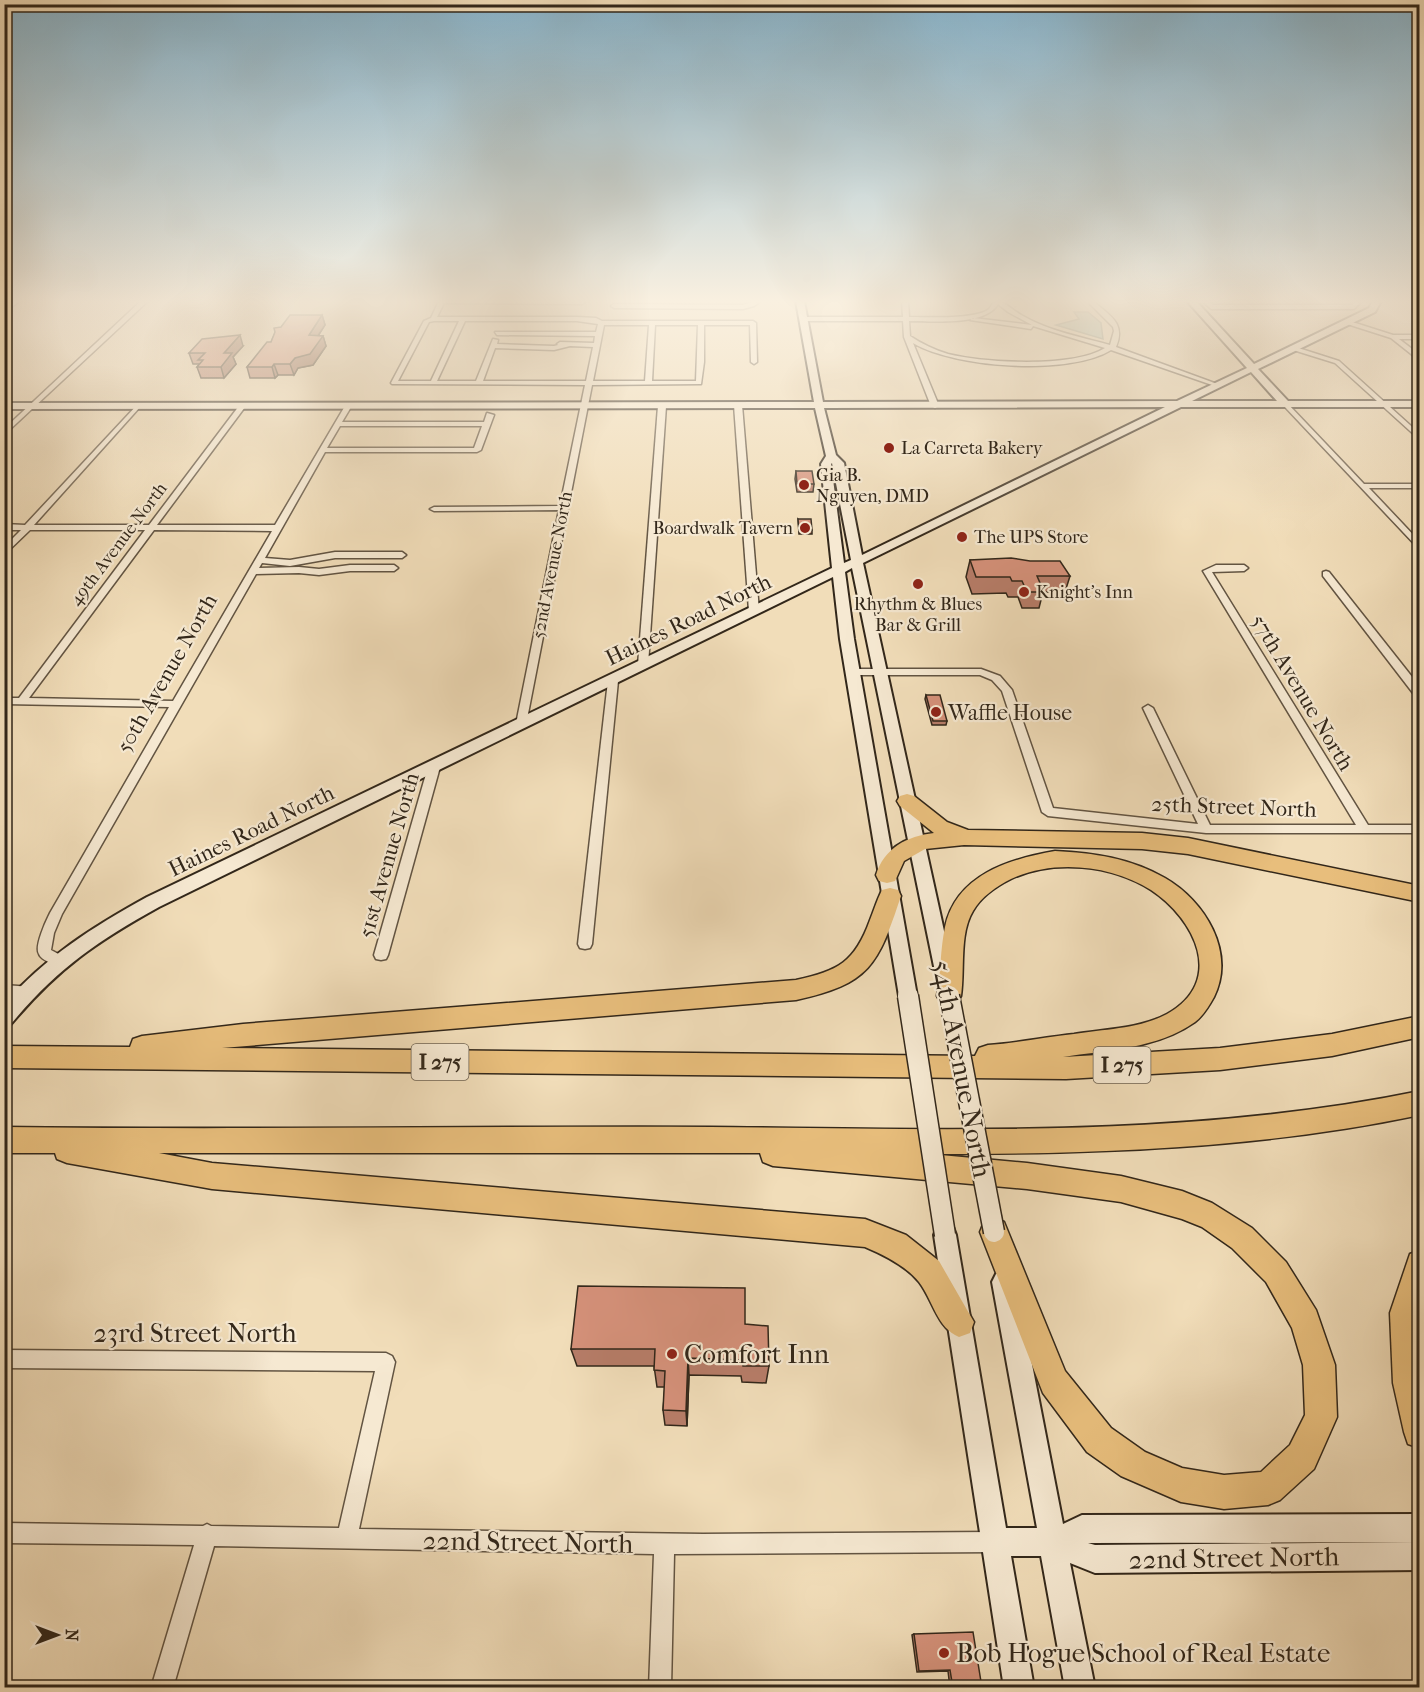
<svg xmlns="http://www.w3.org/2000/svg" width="1424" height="1692" font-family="'IM FELL French Canon',serif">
<rect width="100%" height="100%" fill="#f1ddb9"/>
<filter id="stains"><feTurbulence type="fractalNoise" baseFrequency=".00333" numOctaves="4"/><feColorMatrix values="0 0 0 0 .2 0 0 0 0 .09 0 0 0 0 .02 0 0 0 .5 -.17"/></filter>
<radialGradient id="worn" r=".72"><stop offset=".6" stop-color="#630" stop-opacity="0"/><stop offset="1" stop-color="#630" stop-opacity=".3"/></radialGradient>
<path fill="#9bbcac" stroke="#718072" stroke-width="1.5" d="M1074,312H1088L1101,323L1103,339L1056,325L1079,319Z"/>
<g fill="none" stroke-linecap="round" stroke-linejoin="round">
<g stroke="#625442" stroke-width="3">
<g id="street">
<path d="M13,301H20L4,312V307Z"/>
<path d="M141,301H148L4,435V429Z"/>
<path d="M439,301L585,302L582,304L444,303L437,317H577L596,318L602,321H753L756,323L757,362L754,364L751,362L750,325H704V362L701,384L592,385L526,724L521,727L516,724L559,510L434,511L430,509L434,507L560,506L585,385L392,384L391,383L424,321L431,318ZM434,321H459L431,381H398L429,322ZM465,321H577L598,324L596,332H495L497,335L595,336L594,343L560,342L557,344L558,345L554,346L497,344L498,340L493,339L476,381H437ZM604,325H649L645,381H593ZM655,325H698L696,381H652ZM570,346L593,347L586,381H483L495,348L554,350Z"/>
<path d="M754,301H761L754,306L743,309L614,308L611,306L614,304L743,305Z"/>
<path d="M902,301H908L909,317C926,317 976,320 989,309C990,308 993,303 994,301C1005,301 1013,311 1023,316C1049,331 1081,337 1110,345L1114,331L1113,327L1087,301H1093C1110,316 1126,323 1116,347L1220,385L1215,386L1111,350C1069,376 955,368 913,343L939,406L935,408L931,406L904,337L903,321H803L800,319L803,317H903ZM998,304L1008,312L1032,325L973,318L970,320L1031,329L1033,326L1105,348C1073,368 985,363 948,354C935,350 922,344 910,336L909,321C932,321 986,326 998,304Z"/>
<path d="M1202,301H1208L1213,305H1352L1356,301H1362L1354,309H1211Z"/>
<path d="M1346,320L1393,335H1420V339H1399L1420,355V361L1391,338L1344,323Z"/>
<path d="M1292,346L1339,361L1420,434V440L1335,363L1290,349V347Z"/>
<path d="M738,403L742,405L759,611L754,614L749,611L734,405Z"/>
<path d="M138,404L142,406L140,407L34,525H149L239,406L241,405L245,407L157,525H275L345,406L351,407L342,422H484L487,413L494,415L481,450L477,452H325L265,558L290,560L335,552H402L406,555L402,558H335L290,566L262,563L259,568L299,567L319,569L350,565H394L398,568L394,571H350L319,575L299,573L256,574L62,914L54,933L51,950L64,957L66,961L64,965L59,966C53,964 41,960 39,954C34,947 46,921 50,913L169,707L4,704V698H19L145,530H30L4,555V547L21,530H4V524L25,525ZM340,426H482L474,448H327ZM154,530L272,531L173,701L29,698Z"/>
<path d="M662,404L666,406L648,665L643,668L638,665L658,406Z"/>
<path d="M1284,404H1288L1364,484H1420V488H1369L1420,542V550L1284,406Z"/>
<path d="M1216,565H1244L1248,568L1244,571L1212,572L1368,825H1420V833H1206L1048,816L1042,812L1002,691L992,680L980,675H852L847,672L852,669H981L1000,676L1012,690L1053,808L1198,824L1143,708L1148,705L1153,708L1210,825H1356L1203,571Z"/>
<path d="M1326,571L1329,572L1420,687V698L1416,697L1323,576V572Z"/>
<path d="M613,678L618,681L592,944L590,948L585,949L580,948L578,944L608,681Z"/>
<path d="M434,763L440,767L388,955L386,959L381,960L376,959L374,955L428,767Z"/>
<path d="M4,985L32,987L34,991L32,995L4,997Z"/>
<path d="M4,1350L386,1353L392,1356L395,1362L359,1529L703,1534L995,1532L1002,1535L1005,1542L1002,1549L995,1552L674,1554L671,1688H649L654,1554L214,1546L173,1688H151L194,1545L4,1543V1523L203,1526L207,1524L211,1526L339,1528L375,1371L4,1368Z"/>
</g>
</g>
<g stroke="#32271a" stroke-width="4">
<g id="secondary">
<path d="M796,301H804L823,402L1177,401L1247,368L1187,301H1196L1254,364L1369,308L1373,301H1381L1375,312L1258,369L1288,401H1420V407H1181L863,563L955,981L953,986L946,989L939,986L937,981L852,568L845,572L854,639L917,996L915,1002L908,1004L901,1002L899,996L840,639L833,577L159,907C96,942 58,968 11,1024L4,1026V1004C47,956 91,928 147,897L832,568L821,464L826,456L815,408L4,409V403L814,402ZM1251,372L1277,401H1192ZM1165,407L862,555L844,463L836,455L824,408ZM832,463L851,560L844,563L831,464Z"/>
<path d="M945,1224L953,1227L956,1235L1006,1528H1037L992,1282L996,1274L1004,1270L1012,1274L1016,1282L1063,1524L1082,1515L1420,1514V1542L1088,1543L1095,1545L1420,1542V1570L1095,1573L1070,1563L1095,1688H1065L1041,1556H1011L1034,1688H1004L934,1235L937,1227Z"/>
</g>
</g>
<g stroke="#32271a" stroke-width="3">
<g id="highway">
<path d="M907,794L914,796L947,822L968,830L1142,833L1188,838L1420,886V902L1188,854L1142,849L964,845L925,849L904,861L895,881L887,883L879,881L876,875C884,848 907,836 934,833L900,806L897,801L900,796Z"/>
<path d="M1055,851C1094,853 1130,858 1165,878C1205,901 1236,952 1214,997C1209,1006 1203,1016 1195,1022C1157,1049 1107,1050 1063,1057L1220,1048L1332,1034L1420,1016V1037L1332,1056L1220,1070L1066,1079L4,1068V1046L130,1047L133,1039L142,1036L243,1024L796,980C838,971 855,962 870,920C874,910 877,900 882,890L890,888L898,890L901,896C878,965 870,984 796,1000L222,1048L975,1056L979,1048L988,1045C1017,1043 1045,1037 1074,1034C1104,1029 1139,1029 1167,1014C1226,981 1195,919 1151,890C1111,865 1054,859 1011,879C997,886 981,897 973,911C959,934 965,970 961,996L957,1003L949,1006L941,1003L937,996C941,973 940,950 945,927C956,875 1009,859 1055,851Z"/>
<path d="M1420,1091V1115C1259,1149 1094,1154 930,1154L1027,1163L1121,1176L1182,1191L1212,1203L1252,1228L1286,1262L1316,1310L1335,1365L1337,1417L1314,1469L1280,1500L1268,1505L1224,1509L1181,1502L1121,1476L1087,1452L1043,1393L980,1232L984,1222L994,1218L1004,1222L1065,1371L1111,1428L1145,1452L1182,1468L1224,1475L1261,1472L1290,1445L1305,1415L1303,1365L1292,1328L1266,1282L1232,1248L1202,1227L1182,1219L1121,1202L1027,1189L773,1166L763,1162L760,1153H159L212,1163L865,1219L906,1235L939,1261L974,1322L970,1333L959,1337C937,1328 933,1300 919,1282C906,1266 884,1255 865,1247L212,1189L67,1163L57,1159L55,1153H4V1127C240,1130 475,1126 710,1127C946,1129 1187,1139 1420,1091Z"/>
<path d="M1420,1250V1448L1408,1444L1404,1432L1393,1383L1390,1313L1410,1254Z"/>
</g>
</g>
<use href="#street" fill="#f6e9d2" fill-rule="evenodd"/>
<use href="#secondary" fill="#f6e9d2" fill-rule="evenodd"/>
<use href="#highway" fill="#e8be7c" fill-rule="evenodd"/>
<g stroke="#32271a" stroke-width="23" stroke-linecap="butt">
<g id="secondary-bridge">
<path d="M908,996L945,1235"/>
<path d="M949,996L994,1232"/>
</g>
</g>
<use href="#secondary-bridge" stroke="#f6e9d2" stroke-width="20"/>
</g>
<g fill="#b77d69" stroke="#32271a" stroke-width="1.5">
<path d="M322,315L325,325L318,336H323L326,346L313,365L298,368L294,375H278L275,378H250L247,367L271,342L275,333Z"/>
<path d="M243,346L233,357L236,364L224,378H201L197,367L200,364H193L189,353Z"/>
<path d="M796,471L814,484L813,492H797L795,479Z"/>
<path d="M798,519L812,530V534H799Z"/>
<path d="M970,560L1070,576L1065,592H1043L1039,608H1022L1018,597H1008L1006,593L972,594L966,577Z"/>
<path d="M926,695L947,721L946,725H932L925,699Z"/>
<path d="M745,1324L769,1366L766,1383L742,1382L741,1376L689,1375L687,1426L665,1425L663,1410L665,1387H657L654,1366H577L571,1349Z"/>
<path d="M914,1634L982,1688H950L948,1671L917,1672L912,1635Z"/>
</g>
<g fill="#956655" stroke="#32271a" stroke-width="1.5">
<path d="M322,315L325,325L312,345L309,335Z"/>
<path d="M240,335L243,346L233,357L236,364L224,378L221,367L224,353Z"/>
<path d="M323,336L326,346L313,365L298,368L294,375L290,364L295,358Z"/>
<path d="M274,364L278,375L275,378L272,367Z"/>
<path d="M688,1358L689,1375L687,1426L686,1411Z"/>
</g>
<g fill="#d5917a" stroke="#32271a" stroke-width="1.5">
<path d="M290,315H322L309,335L323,336L310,354L295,358L290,364H274L272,367H247L267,342H271L275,332L274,328L281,327Z"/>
<path d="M240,335L224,353H232L221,367H197L203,360H198L205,353H189L202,339Z"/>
<path d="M796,471H812L814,484H797Z"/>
<path d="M798,519H811L812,530H799Z"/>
<path d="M1011,558L1030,561H1060L1070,576H1037L1044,592H1027L1022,581H1012L1010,577H976L970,560Z"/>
<path d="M926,695H940L947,721H933Z"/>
<path d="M578,1286L745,1288V1324L768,1326L769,1366H743L742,1360L688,1358L686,1411L663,1410L665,1371L654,1370L655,1349H571Z"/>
<path d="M973,1632L982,1688H953L950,1670L919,1671L914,1634Z"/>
</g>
<linearGradient id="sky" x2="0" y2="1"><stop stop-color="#89b7d0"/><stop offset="0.56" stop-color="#f9f0e0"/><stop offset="1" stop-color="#f9f0e0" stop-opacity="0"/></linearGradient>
<rect width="1424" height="538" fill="url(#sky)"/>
<g fill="#8f2418" stroke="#f6e9d2" stroke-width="2">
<circle cx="889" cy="448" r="6"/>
<circle cx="804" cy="485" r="6"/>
<circle cx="805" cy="528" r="6"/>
<circle cx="962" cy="537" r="6"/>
<circle cx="918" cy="584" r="6"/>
<circle cx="1024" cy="592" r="6"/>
<circle cx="936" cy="712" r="6"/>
<circle cx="672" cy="1354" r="6"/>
<circle cx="944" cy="1653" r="6"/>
</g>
<g text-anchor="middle" stroke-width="4.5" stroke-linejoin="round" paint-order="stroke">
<g font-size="18" fill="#32271a" stroke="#f6e9d2" text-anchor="start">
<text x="901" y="454">La Carreta Bakery</text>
<text x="816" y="481">Gia B.<tspan x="816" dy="21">Nguyen, DMD</tspan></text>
<text x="793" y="534" text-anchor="end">Boardwalk Tavern</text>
<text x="974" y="543">The UPS Store</text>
<text x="1036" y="598">Knight's Inn</text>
<text x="918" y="610" text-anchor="middle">Rhythm &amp; Blues<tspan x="918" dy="21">Bar &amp; Grill</tspan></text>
</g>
<g font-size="18" fill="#32271a" stroke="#f6e9d2">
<text transform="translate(118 544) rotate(-53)" y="6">49th Avenue North</text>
<text transform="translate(552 565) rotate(-79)" y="6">52nd Avenue North</text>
</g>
<g fill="#f6e9d2" stroke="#6d6151" stroke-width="1.5">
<rect x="411.5" y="1044" width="57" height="36" rx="4.5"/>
<rect x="1093.5" y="1047" width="57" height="36" rx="4.5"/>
</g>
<g font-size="21" font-weight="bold" fill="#32271a">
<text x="440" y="1069">I 275</text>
<text x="1122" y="1072">I 275</text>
</g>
<g font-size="22" fill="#32271a" stroke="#f6e9d2">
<text transform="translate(688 619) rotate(-26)" y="8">Haines Road North</text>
<text transform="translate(166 673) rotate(-60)" y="8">50th Avenue North</text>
<text transform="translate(1303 692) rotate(59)" y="8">57th Avenue North</text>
<text transform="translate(1234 806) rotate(2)" y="8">25th Street North</text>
<text transform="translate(251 830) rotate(-26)" y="8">Haines Road North</text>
<text transform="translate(388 855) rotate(-74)" y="8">51st Avenue North</text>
</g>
<g font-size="22" fill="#32271a" stroke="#f6e9d2" text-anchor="start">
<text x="948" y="720">Waffle House</text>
</g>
<g font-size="27" fill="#32271a" stroke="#f6e9d2">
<text transform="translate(962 1069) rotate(79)" y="9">54th Avenue North</text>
<text x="195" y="1342">23rd Street North</text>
<text transform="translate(528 1542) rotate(1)" y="9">22nd Street North</text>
<text transform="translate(1234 1558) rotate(-1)" y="9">22nd Street North</text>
</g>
<g font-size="27" fill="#32271a" stroke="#f6e9d2" text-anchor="start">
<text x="684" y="1363">Comfort Inn</text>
<text x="956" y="1662">Bob Hogue School of Real Estate</text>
</g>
</g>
<rect width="1424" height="1692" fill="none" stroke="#f1ddb9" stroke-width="24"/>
<rect x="6" y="6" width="1412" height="1680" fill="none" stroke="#32271a" stroke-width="3"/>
<rect x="12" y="12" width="1400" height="1668" fill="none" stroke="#32271a" stroke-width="1.5"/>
<g transform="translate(57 1635) rotate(90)" stroke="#f6e9d2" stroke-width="4.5" paint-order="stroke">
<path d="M0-4.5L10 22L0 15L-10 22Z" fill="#32271a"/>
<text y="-9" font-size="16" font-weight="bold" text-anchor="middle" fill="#32271a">N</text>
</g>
<rect width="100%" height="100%" filter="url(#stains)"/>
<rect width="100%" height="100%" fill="url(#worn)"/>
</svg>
